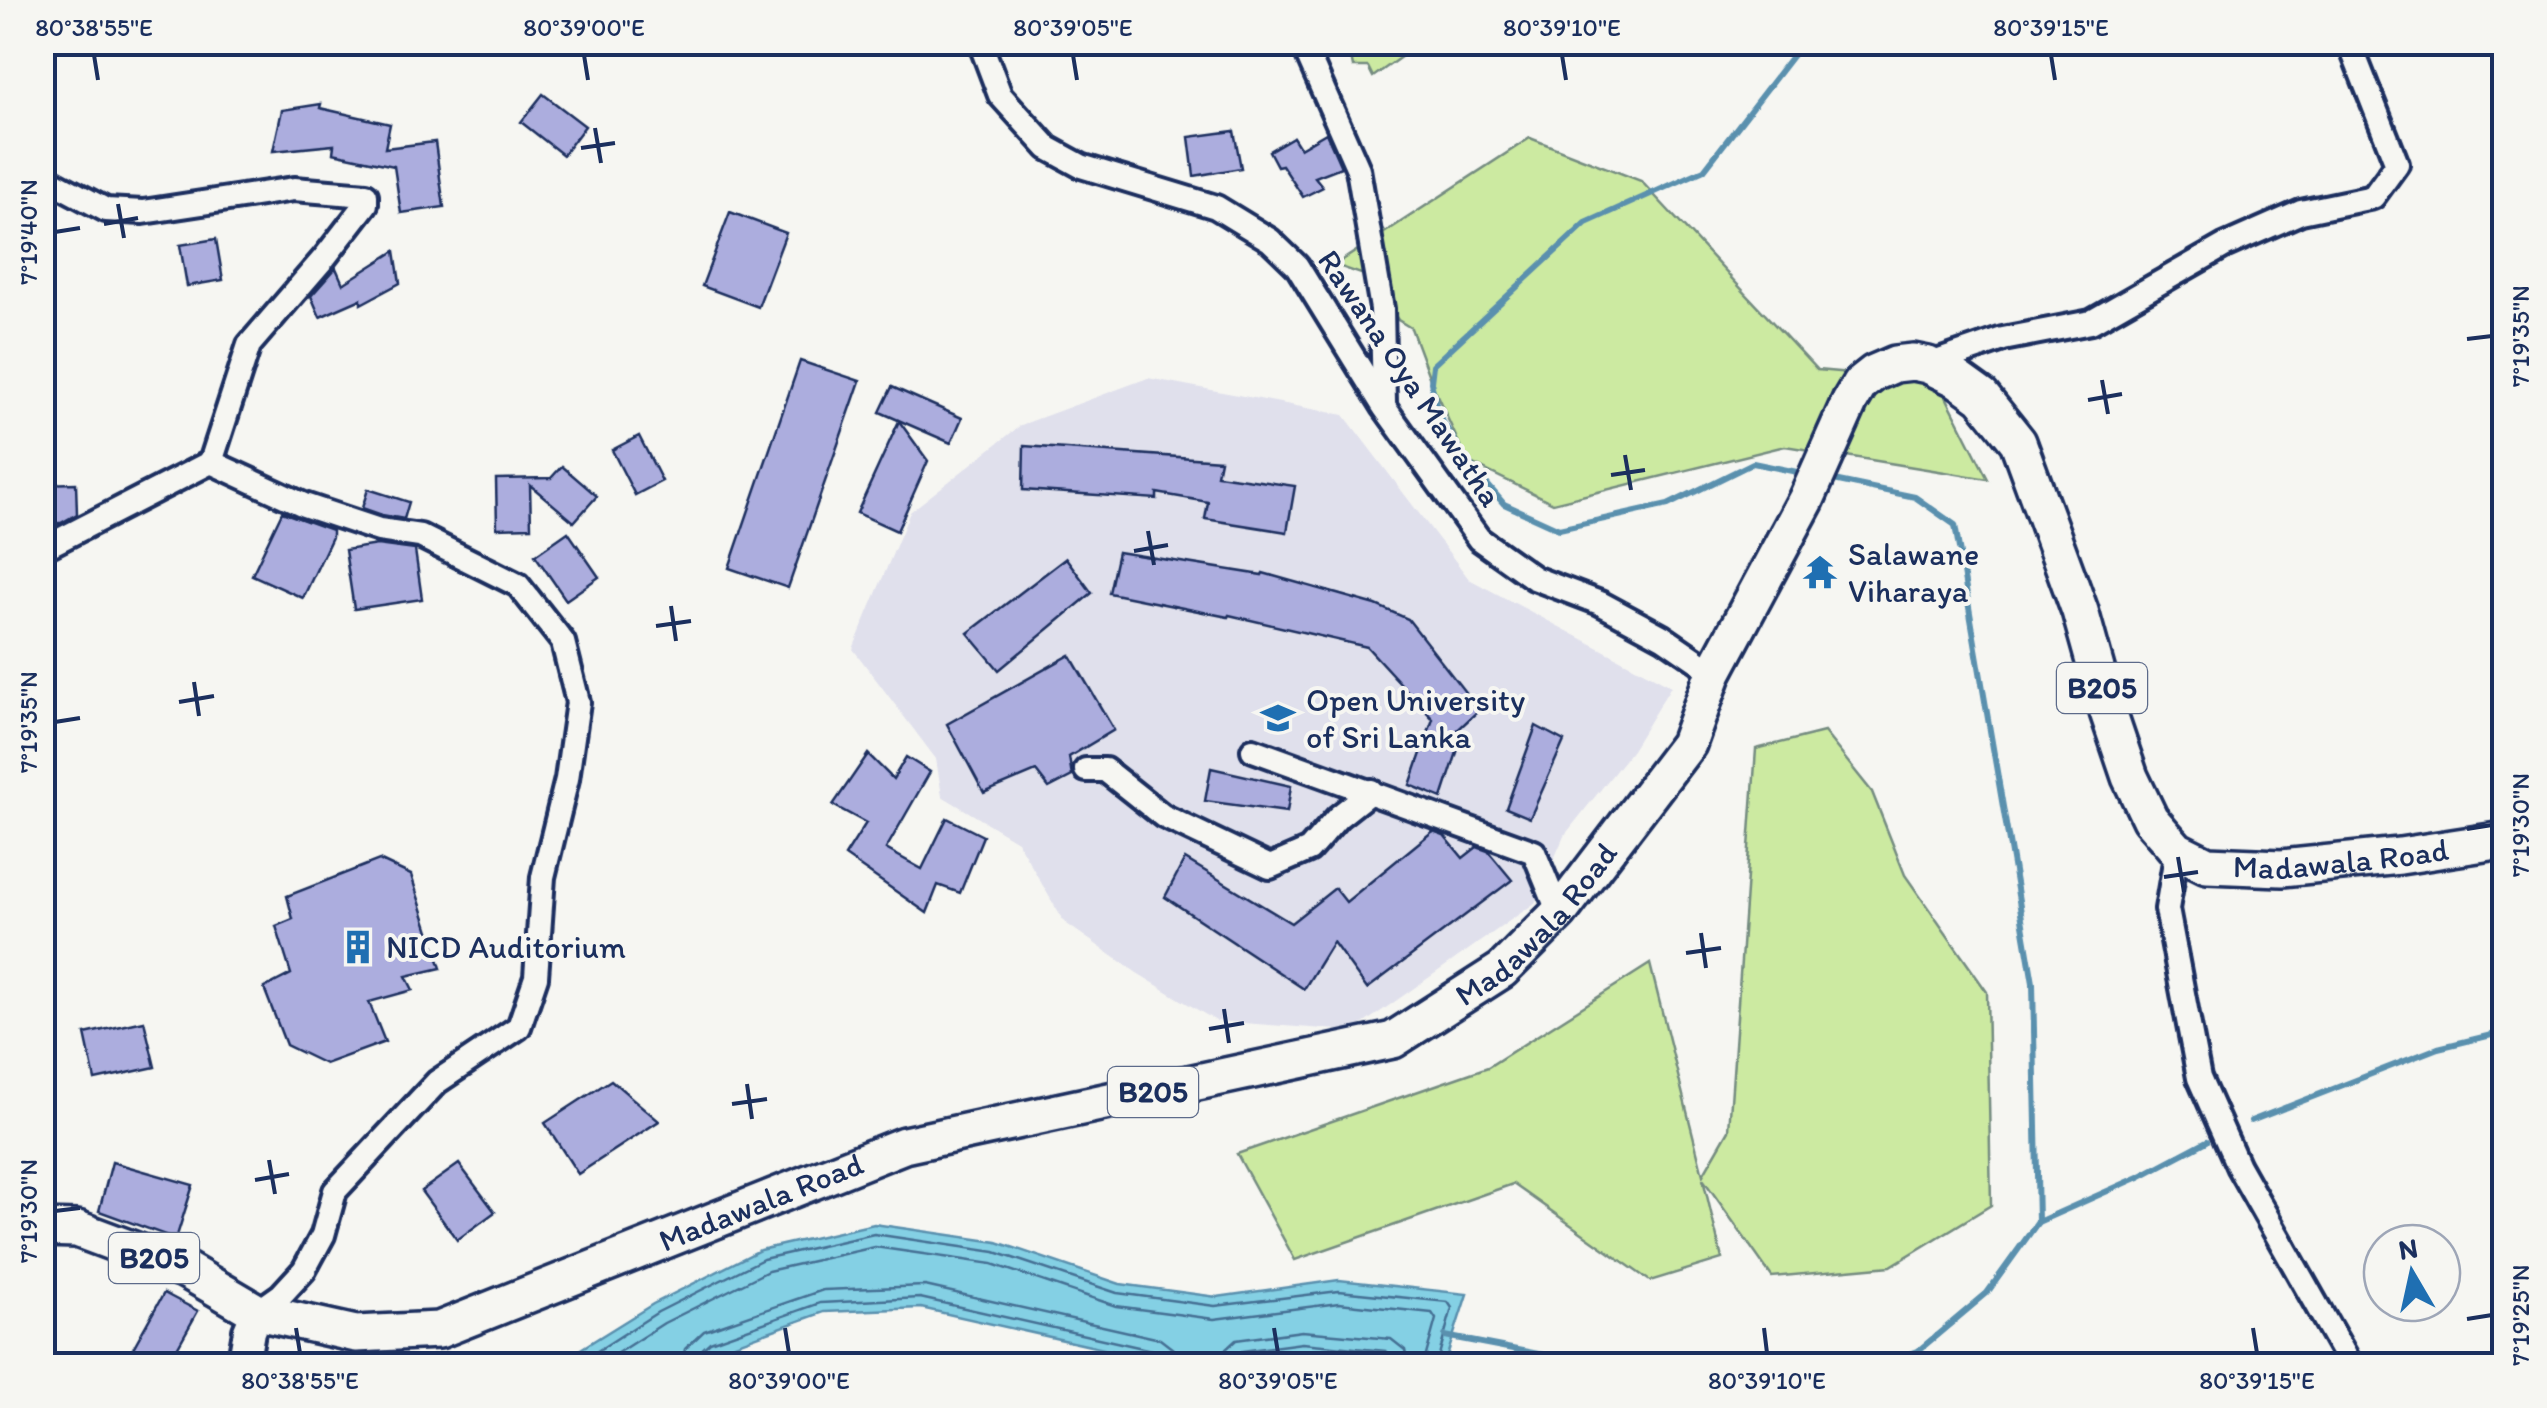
<svg xmlns="http://www.w3.org/2000/svg" width="2547" height="1408" font-family="Itim,sans-serif">
<rect width="100%" height="100%" fill="#f6f6f2"/>
<filter id="ink" filterUnits="userSpaceOnUse"><feTurbulence type="fractalNoise" baseFrequency=".01" numOctaves="2"/><feDisplacementMap in="SourceGraphic" scale="20" xChannelSelector="R" yChannelSelector="G"/><feConvolveMatrix kernelMatrix="1 2 1 2 8 2 1 2 1" color-interpolation-filters="sRGB"/></filter>
<g filter="url(#ink)">
<path fill="#e0e0ec" d="M1148,378L1344,415L1469,579L1671,686L1632,750L1564,836L1535,903L1353,1031L1216,1021L1137,973L1064,922L1017,841L942,796L936,759L853,649L910,512L1021,425Z"/>
<g fill="#cceaa1" stroke="#748c80" stroke-width="2.5">
<path d="M1353,42L1405,43L1409,51L1373,77L1368,67H1353L1350,52Z"/>
<path d="M1530,138L1641,181L1817,370L1938,381L1988,479L1785,446L1553,503L1467,461L1431,382L1411,328L1398,320L1370,277L1335,265Z"/>
<path d="M1824,732L1872,792L1905,875L1987,992L1991,1205L1891,1266L1772,1277L1703,1179L1722,1259L1650,1281L1513,1184L1295,1260L1237,1154L1488,1067L1650,964L1703,1175L1729,1130L1756,749Z"/>
</g>
<path fill="#84d0e4" stroke="#5a90ae" stroke-width="2.5" d="M874,1224L997,1242L1120,1284L1217,1297L1339,1280L1467,1294L1444,1365L1301,1353L1208,1365H1175L921,1308L824,1312L715,1351L699,1365H555L653,1304L760,1250Z"/>
<g fill="none" stroke-linecap="round" stroke-linejoin="round">
<g stroke="#456f94" stroke-width="2.5">
<path d="M574,1366L658,1312L763,1259L874,1234L995,1252L1117,1293L1215,1306L1339,1291L1448,1302L1452,1308L1436,1366"/>
<path d="M597,1366L664,1323L768,1271L875,1247L992,1264L1116,1306L1214,1319L1339,1303L1432,1313L1436,1319L1423,1366"/>
<path d="M681,1366L685,1349L704,1331L823,1290L925,1286L1160,1339L1173,1349L1178,1366"/>
<path d="M693,1366L695,1356L710,1342L820,1303L920,1298L1156,1351L1164,1357L1165,1366"/>
<path d="M1221,1366L1224,1351L1236,1340L1302,1331L1391,1339L1405,1350L1408,1366"/>
<path d="M1233,1366L1235,1357L1242,1351L1302,1343L1386,1351L1394,1357L1395,1366"/>
</g>
<g stroke="#5a90ae" stroke-width="6">
<path d="M1803,42L1704,170L1586,223L1433,365L1431,382L1438,414L1467,461L1504,504L1559,529L1668,505L1753,463L1807,474"/>
<path d="M1829,479L1915,497L1955,525L2033,983L2038,1222L1987,1293L1918,1351L1877,1366"/>
<path d="M2251,1121L2438,1048L2504,1032"/>
<path d="M2038,1222L2139,1177L2207,1141"/>
<path d="M1445,1336L1554,1357L1662,1366"/>
</g>
</g>
<g fill="#acadde" stroke="#1b2f5e" stroke-width="2.5">
<path d="M543,94L585,126L563,155L521,122Z"/>
<path d="M321,104L320,108L390,124L385,148L435,142L444,207L401,213L394,166L333,153L334,145L273,151L282,110Z"/>
<path d="M1234,131L1241,168L1194,176L1189,137Z"/>
<path d="M1326,133L1341,167L1315,177L1323,187L1303,197L1282,165L1277,166L1269,151L1293,137L1300,148Z"/>
<path d="M730,212L786,233L758,307L702,286Z"/>
<path d="M216,239L223,280L187,286L180,245Z"/>
<path d="M395,251L400,283L361,304V299L320,317L311,296L336,268L343,284Z"/>
<path d="M800,361L860,381L788,588L729,568Z"/>
<path d="M892,387L962,418L951,443L880,412Z"/>
<path d="M899,421L928,461L897,531L857,513Z"/>
<path d="M639,436L662,481L635,495L612,450Z"/>
<path d="M1024,446L1220,460L1217,475L1295,486L1287,532L1205,519L1208,502L1157,493V499L1023,490Z"/>
<path d="M562,466L597,496L574,522L530,485L531,527L497,528L496,479L551,478Z"/>
<path d="M76,483L77,514L61,523H42V484Z"/>
<path d="M368,489L409,502L404,519L382,515L362,508Z"/>
<path d="M282,512L332,530V537L303,598L252,575Z"/>
<path d="M568,532L599,577L566,600L535,555Z"/>
<path d="M377,545L415,550L422,599L354,609L345,550Z"/>
<path d="M1118,552L1262,575L1263,573L1376,605L1408,619L1479,710L1448,739L1460,743L1442,798L1410,785L1433,719L1367,647L1229,615L1228,617L1109,593Z"/>
<path d="M1066,558L1092,593L999,670L968,633Z"/>
<path d="M1070,655L1114,730L1069,757L1072,776L1049,788L1036,771L984,793L947,724Z"/>
<path d="M1536,726L1564,741L1530,818L1506,808Z"/>
<path d="M868,754L893,779L906,757L930,772L886,849L922,869L947,818L983,836L960,893L938,885L927,913L845,856L866,823L833,805Z"/>
<path d="M1211,768L1291,786L1287,812L1205,801Z"/>
<path d="M1433,831L1444,835L1463,858L1477,847L1488,851L1512,880L1367,989L1333,942L1304,989L1165,897L1185,859L1291,923L1335,888L1346,902Z"/>
<path d="M379,860L411,875L441,968L406,976L413,990L369,1002L385,1042L325,1064L286,1045L264,988L291,974L276,926L293,919L287,896Z"/>
<path d="M144,1021L155,1067L95,1080L85,1034Z"/>
<path d="M611,1080L659,1121L578,1174L545,1123Z"/>
<path d="M112,1162L193,1185L176,1239L99,1211Z"/>
<path d="M459,1164L495,1212L457,1240L421,1191Z"/>
<path d="M164,1293L198,1311L167,1366H123Z"/>
</g>
<g fill="none" stroke-linecap="round" stroke-linejoin="round">
<g stroke="#1b2f5e" stroke-width="30">
<g id="minor">
<path d="M980,42L1000,95L1048,148L1081,166L1216,207L1270,240L1297,266L1384,407L1479,539L1534,578L1600,603L1663,637L1714,672"/>
<path d="M1302,42L1358,169L1382,309L1384,403"/>
<path d="M42,176L106,210L143,212L294,189L366,195V204L325,257L249,345L211,462L42,549"/>
<path d="M1928,365L2003,339L2091,322L2224,246L2301,212L2373,197L2397,164L2349,42"/>
<path d="M211,462L304,505L379,530L420,536L518,585L563,642L578,702L567,779L543,877L536,977L519,1027L437,1082L335,1191L323,1235L304,1270L281,1295L257,1312"/>
<path d="M1253,750L1534,852L1559,913"/>
<path d="M1086,770H1105L1163,816L1270,867L1309,850L1338,817L1371,791"/>
<path d="M2177,850L2167,909L2199,1078L2238,1166L2351,1366"/>
</g>
</g>
<g stroke="#1b2f5e" stroke-width="38">
<path id="secondary" d="M243,1366L249,1331L257,1312"/>
</g>
<g stroke="#1b2f5e" stroke-width="42">
<g id="primary">
<path id="s1" d="M42,1228L77,1229L184,1269L257,1312L356,1334L439,1330L904,1145L1393,1040L1502,970L1559,913L1688,744L1714,672L1806,500L1850,401L1860,384L1874,373L1895,364L1913,362L1928,365L1957,379L1982,397L2018,442L2080,611L2108,712L2130,777L2150,819L2177,850L2207,865L2282,868L2400,856L2504,840"/>
</g>
</g>
<use href="#minor" stroke="#f6f6f2" stroke-width="22"/>
<use href="#secondary" stroke="#f6f6f2" stroke-width="30"/>
<use href="#primary" stroke="#f6f6f2" stroke-width="35"/>
</g>
</g>
<path fill="none" stroke="#1b2f5e" stroke-width="4" d="M94,55L98,80M584,55L588,80M1073,55L1077,80M1562,55L1566,80M2051,55L2055,80M595,128L601,163M581,148L615,143M118,204L124,238M104,224L138,218M55,232L80,228M2467,339L2492,336M2102,380L2108,414M2088,400L2122,394M1625,455L1631,490M1611,475L1645,470M1148,531L1154,565M1134,551L1168,545M671,606L676,641M656,626L691,621M194,682L199,716M179,702L214,696M55,722L80,718M2467,829L2492,825M2178,857L2184,892M2164,877L2198,872M1701,933L1706,968M1686,953L1721,948M1224,1009L1229,1043M1209,1029L1244,1023M747,1084L752,1119M732,1104L767,1099M269,1160L275,1194M255,1180L289,1174M55,1211L80,1208M2467,1319L2492,1315M296,1328L300,1353M785,1328L789,1353M1274,1328L1278,1353M1764,1328L1767,1353M2253,1328L2257,1353"/>
<defs>
<g id="temple-bare" transform="scale(2.7)"><path d="M0-6L5-2H3V0L6.5 2.5H4V6H1.5V3h-3V6H-4V2.5H-6.5L-3 0V-2H-5Z" fill="#1f6fb2" stroke="#f6f6f2" stroke-width="2.5" paint-order="stroke"/></g>
<g id="university-bare" transform="scale(2.7)"><path d="M0-5L7-2L0 1L-7-2ZM-4 1L0 2.5L4 1V4Q0 6-4 4Z" fill="#1f6fb2" stroke="#f6f6f2" stroke-width="2.5" paint-order="stroke"/></g>
<g id="building-bare" transform="scale(2.7)"><path d="M-4-6H4V6H1V3H-1V6H-4ZM-2.5-4.3h1.7v1.8h-1.7ZM.8-4.3h1.7v1.8H.8ZM-2.5-1h1.7V.8h-1.7ZM.8-1h1.7V.8H.8Z" fill="#1f6fb2" stroke="#f6f6f2" stroke-width="2.5" paint-order="stroke"/></g>
</defs>
<g fill-rule="evenodd">
<use href="#temple-bare" x="1820" y="572"/>
<use href="#university-bare" x="1278" y="718"/>
<use href="#building-bare" x="358" y="947"/>
</g>
<g text-anchor="middle" stroke-width="8" stroke-linejoin="round" paint-order="stroke">
<g fill="#f6f6f2" stroke="#5d6b8a" stroke-width="2.5">
<rect x="2057" y="663" width="90" height="50" rx="8"/>
<rect x="1108" y="1067" width="90" height="50" rx="8"/>
<rect x="109" y="1233" width="90" height="50" rx="8"/>
</g>
<g font-size="30" font-weight="bold" fill="#1b2f5e">
<text x="2102" y="698">B205</text>
<text x="1153" y="1102">B205</text>
<text x="154" y="1268">B205</text>
</g>
<g font-size="32" fill="#1b2f5e" stroke="#f6f6f2">
<text transform="translate(1410 378) rotate(56)" y="11">Rawana Oya Mawatha</text>
<text dy="11" stroke="none"><textPath href="#s1" startOffset="3045">Madawala Road</textPath></text>
<text dy="11" stroke="none"><textPath href="#s1" startOffset="1605">Madawala Road</textPath></text>
<text dy="11" stroke="none"><textPath href="#s1" startOffset="765">Madawala Road</textPath></text>
</g>
<g font-size="32" fill="#1b2f5e" stroke="#f6f6f2" text-anchor="start">
<text x="1848" y="565">Salawane<tspan x="1848" dy="37">Viharaya</tspan></text>
<text x="1306" y="711">Open University<tspan x="1306" dy="37">of Sri Lanka</tspan></text>
<text x="386" y="958">NICD Auditorium</text>
</g>
</g>
<rect width="2547" height="1408" fill="none" stroke="#f6f6f2" stroke-width="110"/>
<g transform="translate(2412 1273) rotate(351)"><circle r="48" fill="#f6f6f2" stroke="#9ea6b7" stroke-width="2.5"/>
<path d="M0-8L18 38L0 25L-18 38Z" fill="#1f6fb2"/>
<text y="-15" font-size="28" font-weight="bold" text-anchor="middle" fill="#1b2f5e">N</text>
</g>
<rect x="55" y="55" width="2437" height="1298" fill="none" stroke="#1b2f5e" stroke-width="4"/>
<g font-size="25" text-anchor="middle" fill="#1b2f5e">
<text x="94" y="36">80°38'55"E</text>
<text x="584" y="36">80°39'00"E</text>
<text x="1073" y="36">80°39'05"E</text>
<text x="1562" y="36">80°39'10"E</text>
<text x="2051" y="36">80°39'15"E</text>
<text transform="translate(28 232) rotate(-90)" y="9">7°19'40"N</text>
<text transform="translate(2520 336) rotate(-90)" y="9">7°19'35"N</text>
<text transform="translate(28 722) rotate(-90)" y="9">7°19'35"N</text>
<text transform="translate(2520 825) rotate(-90)" y="9">7°19'30"N</text>
<text transform="translate(28 1211) rotate(-90)" y="9">7°19'30"N</text>
<text transform="translate(2520 1315) rotate(-90)" y="9">7°19'25"N</text>
<text x="300" y="1389">80°38'55"E</text>
<text x="789" y="1389">80°39'00"E</text>
<text x="1278" y="1389">80°39'05"E</text>
<text x="1767" y="1389">80°39'10"E</text>
<text x="2257" y="1389">80°39'15"E</text>
</g>
</svg>
